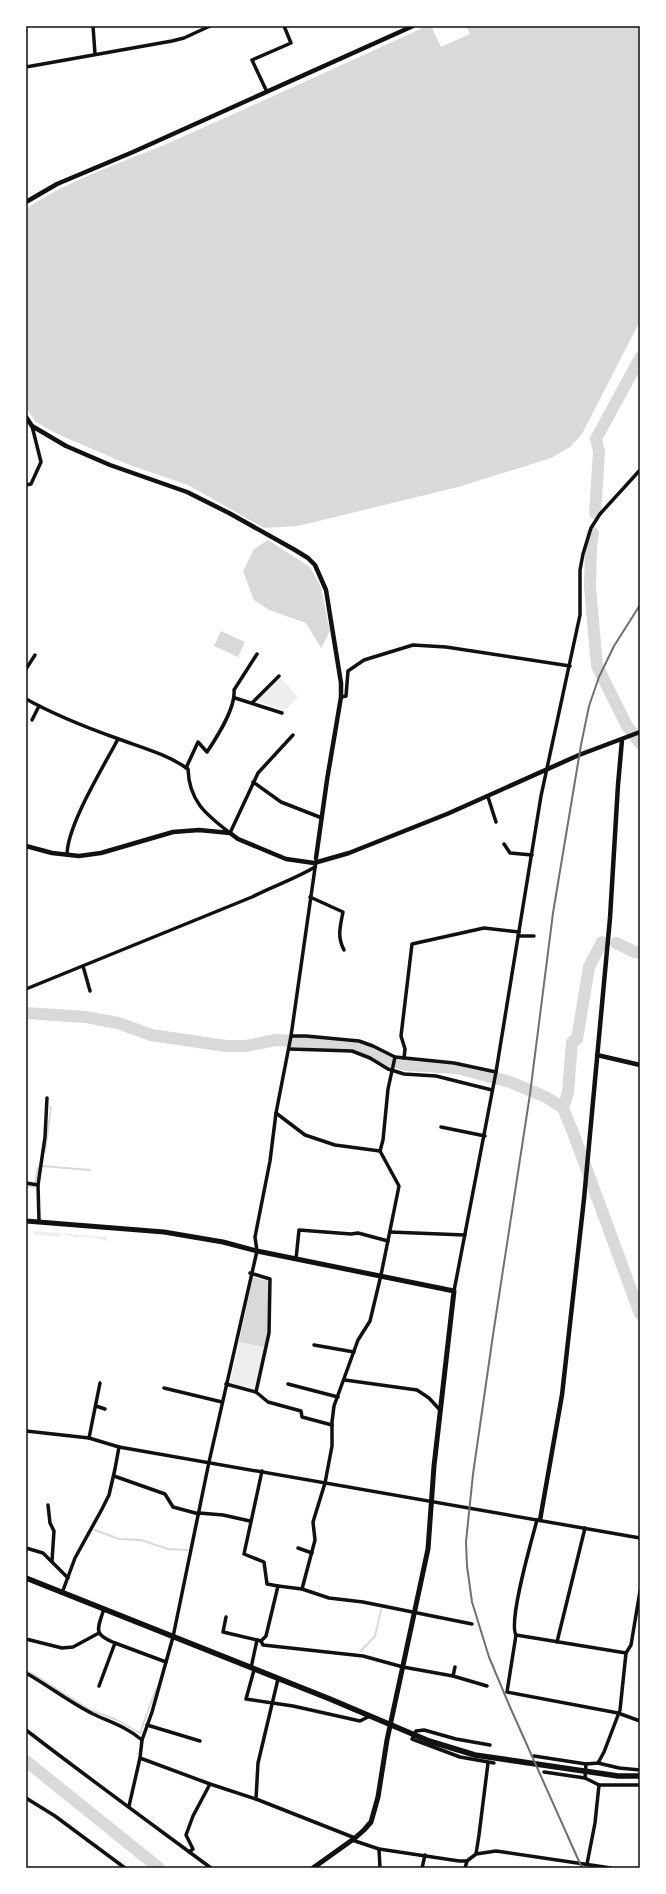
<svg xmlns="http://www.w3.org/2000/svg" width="666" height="1894" font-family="'Sofia Sans Condensed',sans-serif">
<rect width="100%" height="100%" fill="#fff"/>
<g fill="#eee">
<path d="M280,677L298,697L285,710L256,701Z"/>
<path d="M34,1231L107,1237L106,1243L105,1240L80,1236L79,1238L60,1234V1237L33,1234Z"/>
<path d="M239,1342L264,1347L255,1389L230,1383Z"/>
</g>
<g fill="#d9d9d9">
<path d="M427,26H431L441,47L470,34L466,26H640V321L582,434L570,447L551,458L458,487L298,526L264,528L188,485L127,464L55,433L36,422L26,408V209C70,179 122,163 171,142C256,104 342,65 427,26Z"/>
<path d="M268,540L310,567L321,587L330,631L321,648L306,623L269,610L254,600L243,571L254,549Z"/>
<path d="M221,631L245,642L238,657L214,646Z"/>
<path d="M253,1277L269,1281L267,1333L264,1347L239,1342Z"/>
</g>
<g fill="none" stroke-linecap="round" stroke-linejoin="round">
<g stroke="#d9d9d9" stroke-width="2">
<path d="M45,1152L51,1107"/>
<path d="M42,1166L90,1170"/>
<path d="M26,1186L34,1187L38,1168"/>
<path d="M95,1530L119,1539L141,1540L168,1549L187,1550"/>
<path d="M361,1651L375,1636L381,1610"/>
<path d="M26,1671L33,1674L90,1710L115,1719L140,1733L156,1689"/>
</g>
<g stroke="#d9d9d9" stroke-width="12">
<path d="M595,513L599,452L596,439L640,358"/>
<path d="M593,533L591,545L590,587L597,666L627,726L640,743"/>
<path d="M616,943L635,952H640"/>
<path d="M26,1013L86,1017L118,1023L151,1035L226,1046H246L275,1040L342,1044L362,1048L386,1060L406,1065L457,1068L510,1082L546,1097L563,1108L574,1135L640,1314"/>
<path d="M563,1108L568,1092L572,1042L577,1039L589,967L602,942"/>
<path d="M26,1761L159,1868"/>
</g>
<g stroke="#111" stroke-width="3.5">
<path d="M93,26L95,54"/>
<path d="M26,67L172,41L184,38L210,26"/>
<path d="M267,92L252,60L291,43L284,26"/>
<path d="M26,485L31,484L41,462L32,426"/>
<path d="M26,669L35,655"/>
<path d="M341,697L346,696L348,671L364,660L413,645L446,647L570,666"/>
<path d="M235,698L282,713"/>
<path d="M26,699C55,715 85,727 116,738C140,747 167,754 188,769C189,802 207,815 230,833L258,773L293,735"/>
<path d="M252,703L279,676"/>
<path d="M32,720L39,706"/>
<path d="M186,768L198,742L207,752C217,737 236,708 234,690L257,654"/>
<path d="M253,782L281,802L322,818"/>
<path d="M488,797L496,822"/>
<path d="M504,844L510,853L532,855"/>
<path d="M67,855C67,825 104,766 118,739"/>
<path d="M310,897L343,912C340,927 337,937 344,950"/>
<path d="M518,936H534"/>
<path d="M83,966L90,991"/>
<path d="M26,989L252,897C273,886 295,879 315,867"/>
<path d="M291,1036H306L359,1041L373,1046L395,1057L454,1063L496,1072"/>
<path d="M289,1049L352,1051L370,1058L388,1069L404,1074L436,1076L492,1090"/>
<path d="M404,1058L405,1049L401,1036L412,944L484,928L519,932"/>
<path d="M276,1113L305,1135L335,1145L380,1151"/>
<path d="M441,1127L485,1136"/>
<path d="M26,1183L38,1185"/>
<path d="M39,1221L38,1185L45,1137L47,1098"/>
<path d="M390,1232L465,1235"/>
<path d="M296,1259L299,1230L351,1234L358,1233L388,1241"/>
<path d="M250,1273L270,1279L269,1333L256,1392"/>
<path d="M454,1291L496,1072L541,796L580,615V570L583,554L591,528L600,514L640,470"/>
<path d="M314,1345L354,1352"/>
<path d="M345,1380L417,1390L429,1398L440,1410"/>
<path d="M226,1384L256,1392L268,1402L301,1411L302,1417L332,1425"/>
<path d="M288,1384L338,1397"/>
<path d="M164,1388L222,1402"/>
<path d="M96,1406L105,1409"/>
<path d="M26,1431L89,1438L119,1447L640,1538"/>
<path d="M89,1438L100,1383"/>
<path d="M262,1471L244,1554L264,1562L267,1584L278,1586"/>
<path d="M114,1476L165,1494L173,1507L199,1514"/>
<path d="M48,1505L50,1523L54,1531L52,1561"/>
<path d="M199,1513L223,1515L250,1521"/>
<path d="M537,1520C532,1539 508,1621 516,1635L507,1692L618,1713L640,1721"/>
<path d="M26,1548L43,1553L68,1578"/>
<path d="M298,1548L312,1553"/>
<path d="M302,1589L315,1540L313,1522L325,1483L332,1446V1422L334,1406L358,1340L370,1321L381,1275L399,1186L380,1151L383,1140L388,1089L395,1057"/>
<path d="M62,1593L75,1558L102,1509L109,1495L115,1469L119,1447"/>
<path d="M226,1617L223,1632L257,1640"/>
<path d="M516,1635L626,1653"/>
<path d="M26,1639L62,1648L73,1647L99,1633"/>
<path d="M261,1641L263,1645L363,1656L403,1667L453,1676L487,1686"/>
<path d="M557,1642L585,1528"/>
<path d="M115,1643L166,1662"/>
<path d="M251,1668L257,1640L261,1641L266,1636L278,1586L302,1589L329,1598L363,1602L472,1624"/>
<path d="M254,1670L246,1699L293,1706L360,1721L370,1716"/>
<path d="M26,1673C49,1686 69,1702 93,1714C110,1722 127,1727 142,1740"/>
<path d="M453,1676L455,1667"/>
<path d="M99,1686L115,1643C93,1634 97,1630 104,1609"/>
<path d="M147,1725L200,1741"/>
<path d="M26,1730C87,1777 149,1822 211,1868"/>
<path d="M490,1745L456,1739L424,1730L416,1731L412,1739L460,1757L494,1763"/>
<path d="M534,1756L586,1764"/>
<path d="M140,1758L210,1784L256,1799L355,1838"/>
<path d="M598,1763L619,1768L640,1770"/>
<path d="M544,1772L585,1778"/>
<path d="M599,1785H640"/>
<path d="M26,1798L55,1816L125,1868"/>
<path d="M256,1799L258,1763L278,1679"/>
<path d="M129,1806L140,1758L142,1740L152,1712L173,1637L209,1462L257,1251L255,1237L270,1161L276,1113L291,1036L316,861"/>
<path d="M352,1840L379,1849L459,1861H467L476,1854L496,1851L611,1868"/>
<path d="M379,1849L380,1868"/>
<path d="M189,1852L193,1849L186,1835L193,1816L210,1784"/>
<path d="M476,1854L479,1835L488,1763"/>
<path d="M587,1864L595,1823L599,1785L585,1778L586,1764L598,1763L604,1752L620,1710L626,1653L631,1645L640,1591"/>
<path d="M422,1868L425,1855"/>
<path d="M465,1868L467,1861"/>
</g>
<g stroke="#111" stroke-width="4.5">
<path d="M26,202L57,184L133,152L413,26"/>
<path d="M26,417L32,426L66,446L110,465L187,492L229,513L295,550L308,558L315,565L326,590L341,683V697L327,780L316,858"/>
<path d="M26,846L52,853L79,856L101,853L173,832L199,830L230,833L238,839L286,859L314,863L349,853L447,814L579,755L640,732"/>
<path d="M597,1055L640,1065"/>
<path d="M540,1520L562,1395L584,1199L610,918L618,785L622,740"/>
</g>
<path stroke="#111" stroke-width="5" d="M26,1221L164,1232L223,1242L257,1251L454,1291L434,1466L428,1549L387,1740L378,1797L371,1822L364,1830L355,1838L313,1868"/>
<path stroke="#111" stroke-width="5.5" d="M26,1578L330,1699L429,1741L475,1755L618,1776H640"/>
<path stroke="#707070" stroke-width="2" d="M582,1868L510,1707L489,1657L472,1602L467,1566L466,1542L473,1474L493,1335L530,1094L553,913L581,745L589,706L599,677L614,646L640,605"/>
</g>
<rect width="666" height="1894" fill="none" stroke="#ffffff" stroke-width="54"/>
<rect x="27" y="27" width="612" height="1840" fill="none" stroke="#111" stroke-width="1.5"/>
</svg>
